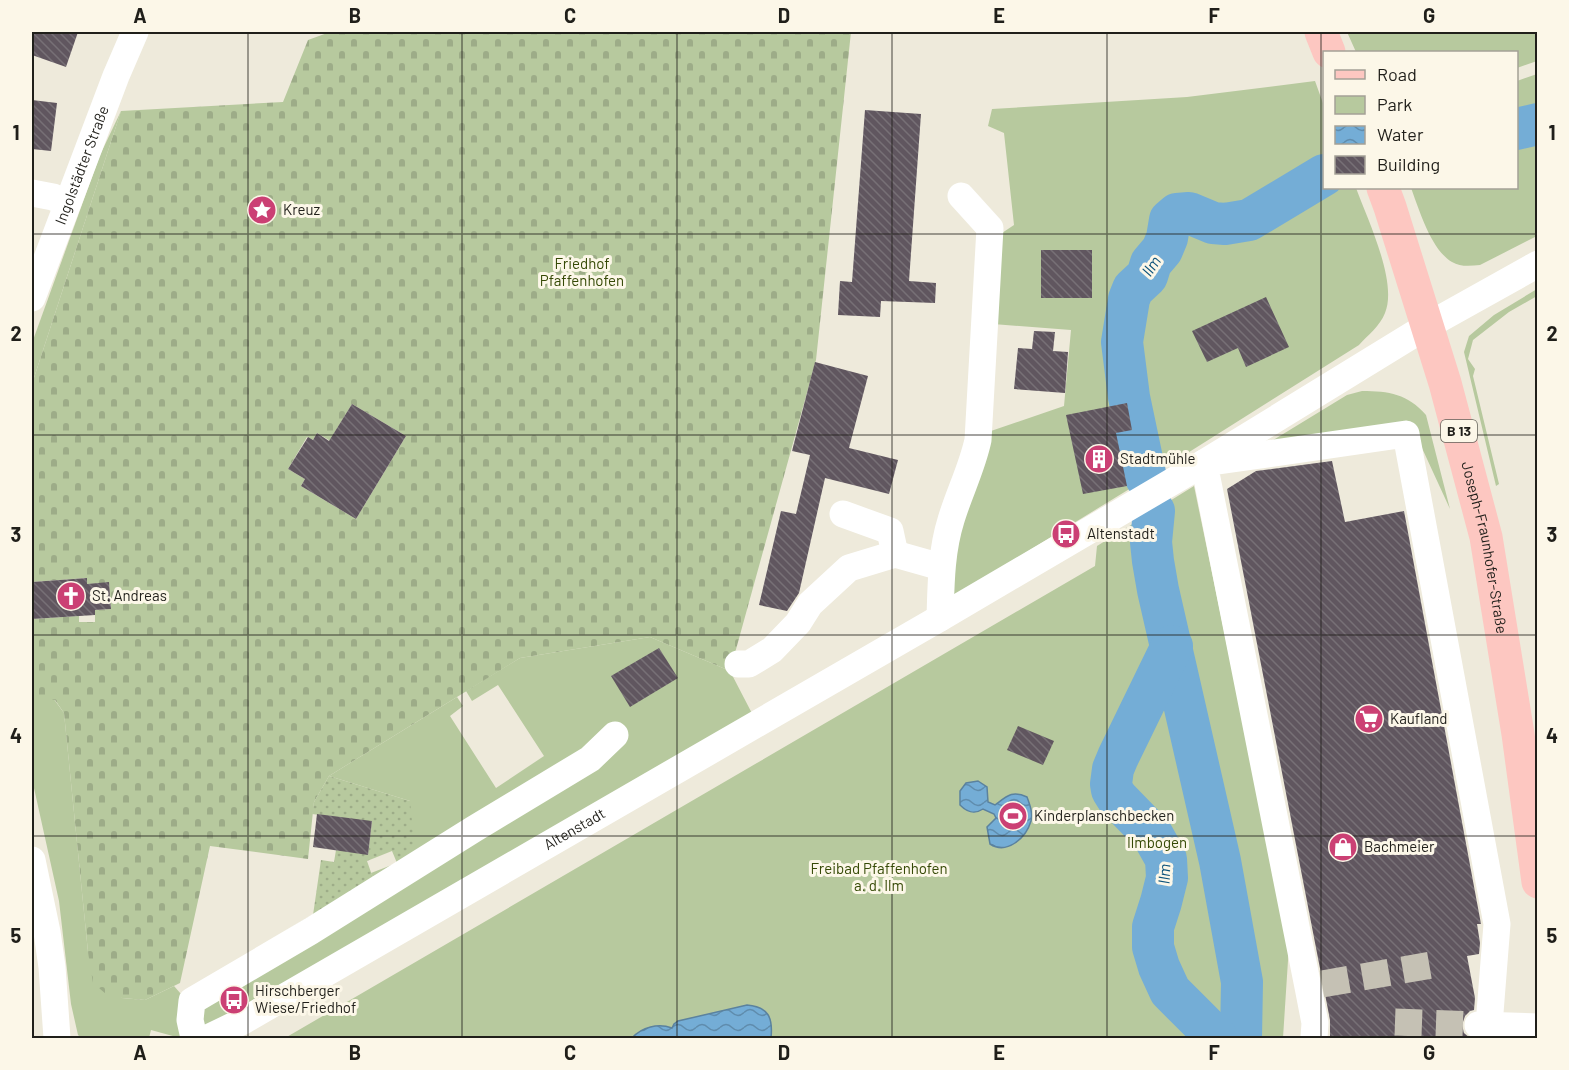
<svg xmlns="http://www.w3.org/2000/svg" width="1569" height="1070" font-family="Barlow,sans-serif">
<defs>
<pattern id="cemetery-stones" width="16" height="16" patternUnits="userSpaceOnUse" patternTransform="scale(1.5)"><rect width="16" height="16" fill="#b7c99e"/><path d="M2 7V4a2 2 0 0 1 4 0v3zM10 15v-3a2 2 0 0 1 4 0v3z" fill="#9dac88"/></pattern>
<pattern id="garden-dots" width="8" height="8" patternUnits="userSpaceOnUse" patternTransform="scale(1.5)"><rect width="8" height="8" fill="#b7c99e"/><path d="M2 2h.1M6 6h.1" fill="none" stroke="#9dac88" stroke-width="1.8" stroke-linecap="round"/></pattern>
<pattern id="water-waves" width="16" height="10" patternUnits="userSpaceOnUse" patternTransform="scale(1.5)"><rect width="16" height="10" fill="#74add6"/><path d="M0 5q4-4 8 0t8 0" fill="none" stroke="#5f8cad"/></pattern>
<pattern id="building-back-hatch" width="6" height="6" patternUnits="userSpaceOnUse" patternTransform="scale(1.5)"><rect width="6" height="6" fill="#60565f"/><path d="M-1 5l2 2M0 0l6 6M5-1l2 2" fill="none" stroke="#777076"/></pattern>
</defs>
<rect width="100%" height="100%" fill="#eeeadb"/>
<g fill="#b7c99e">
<path d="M1347,32H1537V61L1517,68L1516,52H1356Z"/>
<path d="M1537,74V236L1480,265C1470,266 1460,267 1452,262C1431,250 1419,209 1411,188H1516L1517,81Z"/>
<path d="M1315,81L1324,106V188H1356C1367,218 1398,282 1385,313C1380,326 1368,335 1359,345L1167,466L948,600V563L988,432L1064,406L1071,330L993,324L1002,233L1014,225L1004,133L988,126L992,109L1187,97Z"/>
<path d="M121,111L32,384V343L100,155Z"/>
<path d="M1537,289V296L1509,312L1473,340L1468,359L1475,369L1473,376L1499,484L1496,486L1464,352L1469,336L1494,315Z"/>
<path d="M1362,391C1389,391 1408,394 1426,415L1450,509L1410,422L1260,448L1347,395Z"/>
<path d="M1194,486L1289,945L1283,1038H285L1095,566L1097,546Z"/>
<path d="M650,637L730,671L757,723L208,1038H180L151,1030L149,1038H81L78,1035L71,1004L59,901L32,779V669L64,713L88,952L122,998L145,1000L174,986L181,994L373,878L371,873L397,863L410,801L329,776L457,697L463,706L450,716L496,788L544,756L498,685L472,701L466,691L520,658Z"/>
</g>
<path fill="url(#cemetery-stones)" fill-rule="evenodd" d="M330,32H851L816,360L730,671L650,637L520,658L329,776L314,802L308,859L210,846L180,983L145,1000L122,998L106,994L93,983L88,952L64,713L55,700L34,695L32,689V619L79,616V622H95V610L111,609L109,583L87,584L86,578L32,582V384L121,111L283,102L308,40ZM352,404L406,436L356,519L301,486L305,479L288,469L307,437L313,440L317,433L344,449L333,435Z"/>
<path fill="url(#garden-dots)" d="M329,776L410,801L415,853L397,863L392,851L367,861L373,878L313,915L321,860L334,862L336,850L368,854L372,822L312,814L314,802Z"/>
<g fill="url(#water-waves)" stroke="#5b829e" stroke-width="1.5">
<path d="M978,781L987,787L988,802L995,805C1007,796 1012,790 1027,797C1030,805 1033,813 1031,821C1026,838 1007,855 990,844L987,827L996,818L994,814L983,809C974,815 967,812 960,805V791L966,783Z"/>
<path d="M747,1005C769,1007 773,1018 771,1038H632C642,1027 658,1023 672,1028L674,1024L678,1021Z"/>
</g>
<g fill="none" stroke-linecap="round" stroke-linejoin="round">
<g stroke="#74add6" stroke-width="42">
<path d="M1516,129L1538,124"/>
<path d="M1146,478L1129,397L1122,342L1129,299L1133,289L1147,276L1151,263L1162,250L1167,238L1170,220L1177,214L1189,213L1213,223L1225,224L1249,220L1324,175"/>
<path d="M1154,511L1151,542L1153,561L1158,590L1220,861L1242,982L1241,1038"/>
<path d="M1172,646L1118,757L1113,769L1111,784L1112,790L1117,798L1152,834L1166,859L1167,878L1161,902L1153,927V947L1159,967L1170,991L1217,1038"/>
</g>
</g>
<g fill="url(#building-back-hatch)">
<path d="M32,32H78L66,67L32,55Z"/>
<path d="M32,100L57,103L51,151L32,149Z"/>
<path d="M865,110L921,114L909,281L936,283L935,303L881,301L880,317L838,315L840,281L852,282Z"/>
<rect x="1041" y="250" width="51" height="48"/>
<path d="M1266,297L1289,347L1246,367L1238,348L1207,362L1192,331Z"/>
<path d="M1034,331L1055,332L1053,351L1068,352L1065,393L1014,389L1018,348L1032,349Z"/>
<path d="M815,362L868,376L849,448L898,460L889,494L825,478L799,593L787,611L759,605L781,511L796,514L810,455L792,451Z"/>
<path d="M1127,403L1132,430L1116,433L1127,486L1083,494L1066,415Z"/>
<path d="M352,404L406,436L356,519L301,486L305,479L288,469L308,437L313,440L317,433L329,441Z"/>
<path d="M1332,461L1345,522L1404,511L1481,924H1477L1480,943L1479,954L1467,956L1475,998L1474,1010L1470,1011L1465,1016L1462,1025L1464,1033L1470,1038H1330V1020L1227,489L1256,471Z"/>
<path d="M87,578V584L109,582L111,609L95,610V615L32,619V582Z"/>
<path d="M659,648L678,678L630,707L611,676Z"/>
<path d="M1018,726L1054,741L1043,765L1007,750Z"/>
<path d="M317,814L372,821L368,855L313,847Z"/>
</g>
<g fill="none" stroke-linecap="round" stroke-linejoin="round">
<g stroke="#c5c1b4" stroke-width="27" stroke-dasharray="27 14" stroke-linecap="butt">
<path d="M1322,984L1443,963"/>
<path d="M1395,1022L1478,1025"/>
</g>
<g stroke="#fff" stroke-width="27">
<path d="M32,193L53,197L67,203"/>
<path id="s1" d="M32,298L116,76L135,32"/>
<path d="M843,514L890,531L895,554"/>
<path d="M940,618C941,585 941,552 951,520C959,493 972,468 978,440L990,228L961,196"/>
<path d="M738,664H749L772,650L798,623L810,604L849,568L895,554L941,567"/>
<path d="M32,860L47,932L52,967L57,1038"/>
<path d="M1478,1025L1538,1027"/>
<path d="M194,1038L190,1020L192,1001L311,931L474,829L590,759L615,735"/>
<path id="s2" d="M208,1038L243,1021L940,618L1204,463L1427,326L1538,264"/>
<path d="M1314,1038L1315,1023L1308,987L1204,463L1406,434L1497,924L1488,1038"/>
</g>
<g stroke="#fdc7c1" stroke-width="33">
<path d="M1321,32L1329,52"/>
<path id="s3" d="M1383,188L1390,207L1445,383L1486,537L1518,734L1538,882"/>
</g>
</g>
<path fill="none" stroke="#201f1a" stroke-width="1.5" stroke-opacity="0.55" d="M248,32V1038M462,32V1038M677,32V1038M892,32V1038M1107,32V1038M1321,32V1038M32,234H1538M32,435H1538M32,635H1538M32,836H1538"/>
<defs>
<g id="sight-disc" transform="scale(1.5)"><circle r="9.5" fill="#cb4074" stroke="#fcf7e8"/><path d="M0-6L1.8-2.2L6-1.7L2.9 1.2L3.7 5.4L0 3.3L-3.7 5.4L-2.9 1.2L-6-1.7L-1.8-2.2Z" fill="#fff"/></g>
<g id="building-disc" transform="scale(1.5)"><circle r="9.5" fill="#cb4074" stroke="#fcf7e8"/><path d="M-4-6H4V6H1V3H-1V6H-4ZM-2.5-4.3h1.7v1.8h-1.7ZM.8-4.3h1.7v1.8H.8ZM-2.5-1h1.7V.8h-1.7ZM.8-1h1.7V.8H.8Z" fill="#fff"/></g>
<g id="bus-disc" transform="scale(1.5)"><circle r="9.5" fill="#cb4074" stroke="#fcf7e8"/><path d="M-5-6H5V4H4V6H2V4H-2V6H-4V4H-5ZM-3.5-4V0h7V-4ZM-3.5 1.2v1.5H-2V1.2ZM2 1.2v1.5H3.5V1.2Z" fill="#fff"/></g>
<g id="church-disc" transform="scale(1.5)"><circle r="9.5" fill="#cb4074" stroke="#fcf7e8"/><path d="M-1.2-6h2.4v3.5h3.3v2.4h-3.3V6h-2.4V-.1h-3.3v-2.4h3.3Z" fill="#fff"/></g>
<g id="supermarket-disc" transform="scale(1.5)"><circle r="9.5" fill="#cb4074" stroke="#fcf7e8"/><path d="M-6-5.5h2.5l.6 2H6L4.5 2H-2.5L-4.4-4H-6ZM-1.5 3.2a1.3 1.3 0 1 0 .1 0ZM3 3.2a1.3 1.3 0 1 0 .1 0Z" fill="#fff"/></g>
<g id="stadium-disc" transform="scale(1.5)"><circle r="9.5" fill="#cb4074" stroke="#fcf7e8"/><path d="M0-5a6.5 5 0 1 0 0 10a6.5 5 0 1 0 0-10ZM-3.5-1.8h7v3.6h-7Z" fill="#fff"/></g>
<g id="shop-disc" transform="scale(1.5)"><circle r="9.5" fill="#cb4074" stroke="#fcf7e8"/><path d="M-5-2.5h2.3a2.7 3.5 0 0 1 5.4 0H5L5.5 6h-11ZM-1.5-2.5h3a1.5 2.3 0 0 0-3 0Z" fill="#fff"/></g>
</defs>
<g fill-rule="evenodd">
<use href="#sight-disc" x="262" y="210"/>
<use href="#building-disc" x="1099" y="459"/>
<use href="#bus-disc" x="1066" y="534"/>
<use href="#church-disc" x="71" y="596"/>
<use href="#supermarket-disc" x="1369" y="719"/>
<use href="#stadium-disc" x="1013" y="816"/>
<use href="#shop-disc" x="1343" y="847"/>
<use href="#bus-disc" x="234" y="1000"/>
</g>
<g text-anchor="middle" stroke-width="6" stroke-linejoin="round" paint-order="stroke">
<rect fill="#fcf7e8" stroke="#626058" stroke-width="1.5" x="1441" y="420" width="36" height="22" rx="4.5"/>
<g font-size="14" font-weight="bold" fill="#201f1a">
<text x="1459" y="436">B 13</text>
</g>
<g font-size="15" fill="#201f1a" stroke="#fcf7e8">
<text dy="5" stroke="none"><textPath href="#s1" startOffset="142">Ingolstädter Straße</textPath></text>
<text dy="5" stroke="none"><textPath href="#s3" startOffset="374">Joseph-Fraunhofer-Straße</textPath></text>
<text dy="5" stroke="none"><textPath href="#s2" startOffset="422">Altenstadt</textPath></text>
</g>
<g font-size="15" fill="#201f1a" stroke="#fcf7e8" text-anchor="start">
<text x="283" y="215">Kreuz</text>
<text x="1120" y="464">Stadtmühle</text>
<text x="1087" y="539">Altenstadt</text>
<text x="92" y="601">St. Andreas</text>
<text x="1390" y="724">Kaufland</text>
<text x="1034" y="821">Kinderplanschbecken</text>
<text x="1364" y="852">Bachmeier</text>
<text x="255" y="996">Hirschberger<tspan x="255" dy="17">Wiese/Friedhof</tspan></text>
</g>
<g font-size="15" fill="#354905" stroke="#fcf7e8">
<text x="582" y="269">Friedhof<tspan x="582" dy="17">Pfaffenhofen</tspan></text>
<text x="1157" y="848">Ilmbogen</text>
<text x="879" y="874">Freibad Pfaffenhofen<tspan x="879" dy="17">a. d. Ilm</tspan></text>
</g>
<g font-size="16" font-style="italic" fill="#0d537b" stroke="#fcf7e8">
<text transform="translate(1151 266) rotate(-56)" y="6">Ilm</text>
<text transform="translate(1164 874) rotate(-87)" y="6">Ilm</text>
</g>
</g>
<rect width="1569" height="1070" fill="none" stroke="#fcf7e8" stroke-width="66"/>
<rect x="1323" y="51" width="195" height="138" fill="#fcf7e8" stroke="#a4a196" stroke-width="1.5"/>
<rect x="1335" y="70" width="30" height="9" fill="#fdc7c1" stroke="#a4a196" stroke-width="1.5"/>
<text x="1377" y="81" font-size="18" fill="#201f1a">Road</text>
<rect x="1335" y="96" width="30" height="18" fill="#b7c99e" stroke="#a4a196" stroke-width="1.5"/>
<text x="1377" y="111" font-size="18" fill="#201f1a">Park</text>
<rect x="1335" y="126" width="30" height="18" fill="url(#water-waves)" stroke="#a4a196" stroke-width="1.5"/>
<text x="1377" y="141" font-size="18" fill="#201f1a">Water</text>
<rect x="1335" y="156" width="30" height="18" fill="url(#building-back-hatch)" stroke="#a4a196" stroke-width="1.5"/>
<text x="1377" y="171" font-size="18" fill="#201f1a">Building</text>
<rect x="33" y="33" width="1503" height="1004" fill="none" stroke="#201f1a" stroke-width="2"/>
<g font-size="20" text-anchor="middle" font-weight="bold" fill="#201f1a">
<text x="140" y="23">A</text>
<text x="355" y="23">B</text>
<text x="570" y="23">C</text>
<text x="784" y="23">D</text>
<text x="999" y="23">E</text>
<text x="1214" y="23">F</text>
<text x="1429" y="23">G</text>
<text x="16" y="140">1</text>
<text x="1552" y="140">1</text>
<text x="16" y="341">2</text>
<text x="1552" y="341">2</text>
<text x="16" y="542">3</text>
<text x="1552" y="542">3</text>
<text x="16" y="743">4</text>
<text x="1552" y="743">4</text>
<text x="16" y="943">5</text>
<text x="1552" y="943">5</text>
<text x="140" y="1060">A</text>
<text x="355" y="1060">B</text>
<text x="570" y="1060">C</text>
<text x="784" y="1060">D</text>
<text x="999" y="1060">E</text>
<text x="1214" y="1060">F</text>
<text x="1429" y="1060">G</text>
</g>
</svg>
